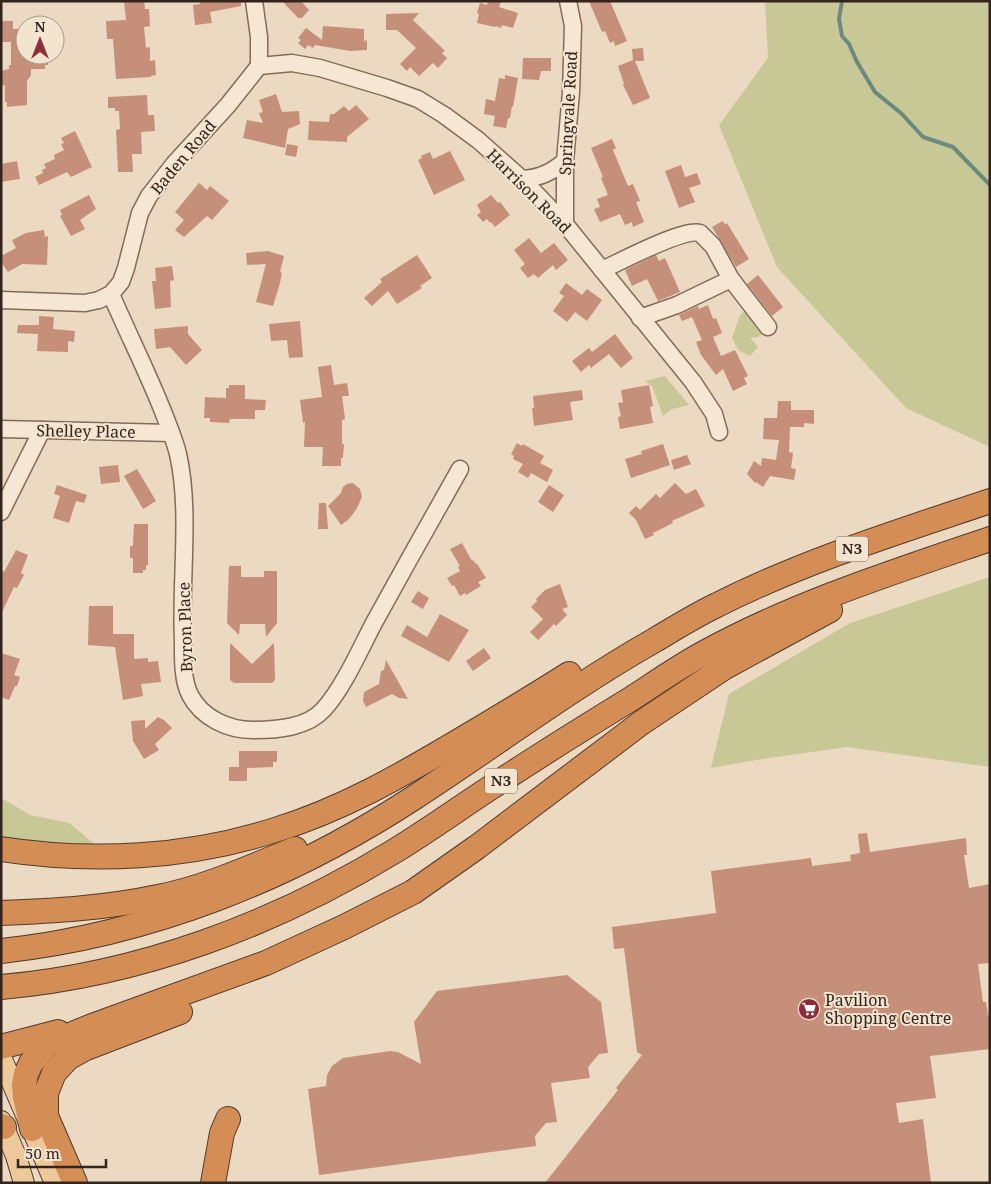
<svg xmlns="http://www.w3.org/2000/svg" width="991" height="1184" font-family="'Noto Serif',serif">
<rect width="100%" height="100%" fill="#ebd9c1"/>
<g fill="#c8c796">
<path d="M765,1H989L990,447L906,408L777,267L719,125L768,58Z"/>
<path d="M748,308L764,332L758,337L750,338L758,347L750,356L738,350L732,338L740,315Z"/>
<path d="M665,376L689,405L672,409L663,416L652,386L645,381Z"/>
<path d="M990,577V767L847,747L762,759L711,768L729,694L850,623Z"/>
<path d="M1,799H3L30,815L69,823L97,846L44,843L1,838Z"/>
</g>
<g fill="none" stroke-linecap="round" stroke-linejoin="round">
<path stroke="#6b8a7f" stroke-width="4" d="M842,1L839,19L842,36L849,44L857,62L875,92L902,114L923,137L953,147L990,185"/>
</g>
<g fill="#c68f79">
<path d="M124,1H144L145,9H149L150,26L144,27L146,48L150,47V61L155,60L156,75L151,76V77L116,79L113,39H107L106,21L126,20Z"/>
<path d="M200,1H241V6L210,12L212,23L195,25L193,5L200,4Z"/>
<path d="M282,1H301L309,10L302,18H298Z"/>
<path d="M488,1H501L499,7L518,13L513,28L502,25L501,28L496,26L495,27L477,23L479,14L477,13L480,3L487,5Z"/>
<path d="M589,1H610L627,41L615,46L614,41L610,43L605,31L602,32Z"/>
<path d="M419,13L413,20L445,51L442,53L447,58L438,68L433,63L419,76L410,67L407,71L400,64L416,48L397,30H386V14Z"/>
<path d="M2,21H13V29H25V55H48V65H45V69H31V75L27,81V105L7,107V102H5V85L1,86V71L9,69V65H11V42H2Z"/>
<path d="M323,26L364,29V41L367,40V50L350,51L315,45L313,48L308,45L305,49L298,43L301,40L298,38L306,28L322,40Z"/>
<path d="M643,48L644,61H635L650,98L633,105L623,85L624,84L618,66L633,60L632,49Z"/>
<path d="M523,58H551V71H541L539,80L522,79Z"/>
<path d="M505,75L518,78L513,107L512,106L510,118H508L506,128L493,126L495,116L484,114L486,99L495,101L499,78L505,79Z"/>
<path d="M276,94L282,112L299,111L300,124L288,129L285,148L243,138L247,120L263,123L259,113L263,112L259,100Z"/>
<path d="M147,95L148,115H154L155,131L141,132L142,154H132L133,172H118L116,130L120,129L119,111H115V108H108V97Z"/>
<path d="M356,105L369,119L347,137V142L308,140L309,121L329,122L330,114H334L344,106L349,111Z"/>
<path d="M75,131L92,167L71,177L67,172L39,185L35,177L43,173L42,170L46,168L44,164L55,159L54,155L64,150L61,144L64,143L61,138Z"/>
<path d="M612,139L616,148L613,150L628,186L633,184L640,201L636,202L644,222L633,227L632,222L625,225L620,214L600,222L594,209L600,207L597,199L608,195L601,178L603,177L591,148Z"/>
<path d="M287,144L298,146L296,157L285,155Z"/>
<path d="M450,151L465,180L434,195L418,160L422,158L421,156L430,152L433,159Z"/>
<path d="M17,161L20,179L1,182V164Z"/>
<path d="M681,165L685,177L697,173L701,184L689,188L695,202L679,208L665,171Z"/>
<path d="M199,183L207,190L210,186L229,201L212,220L207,216L184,237L175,230L184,220L175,212Z"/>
<path d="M89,195L96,209L80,220L85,229L71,236L60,216L62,215L60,210Z"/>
<path d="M491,195L498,203L500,202L510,215L495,227L491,222L490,223L487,219L483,222L477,215L481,212L477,205Z"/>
<path d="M723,221L725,225L727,223L749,259L736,267L712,227Z"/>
<path d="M44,230L45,237L48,236L47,265L22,264L8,272L3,265L1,256L16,248L12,240L26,233Z"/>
<path d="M529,238L541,253L554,243L568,260L556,270L553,265L538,278L534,274L528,278L520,268L525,264L514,250Z"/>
<path d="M268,251L284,256L280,272L282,273L280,283L273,306L256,302L266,264L247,265L246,253Z"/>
<path d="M417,255L432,278L420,286L422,288L397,304L388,291L372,306L364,298L382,282L380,279Z"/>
<path d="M656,255L659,261L665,258L680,292L658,301L647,279L632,286L625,270Z"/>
<path d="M172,266L174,280L170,281L171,307L155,309L152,281H156L155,268Z"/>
<path d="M758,275L783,307L772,316L747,284Z"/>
<path d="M566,283L582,295L587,289L602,300L587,321L575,312L567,322L553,311L564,296L559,293Z"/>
<path d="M708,305L713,319L716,318L722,333L713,337L721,356L735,350L748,376L744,378L747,384L733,391L723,369L716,375L701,355L696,342L702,340L692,317L682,321L679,315L698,306L699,309Z"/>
<path d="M39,316L54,317L53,329L75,331L74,342L68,341V352L37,351L38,334L17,333L18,325H39Z"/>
<path d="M300,321L303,357L289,358L287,340L271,341L269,324Z"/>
<path d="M188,326V334L202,350L186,365L170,347L156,349L154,329Z"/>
<path d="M615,334L633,358L621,368L609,354L591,368L589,365L581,372L572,361L589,348L592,352Z"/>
<path d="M331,365L334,385L347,383L349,396H342L345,419L342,420V444H344L343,458H341V466H322L323,447H304L305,422L303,423L300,400L322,397L318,367Z"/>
<path d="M229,385H245V399L266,400L265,410H255V419H230L229,423L210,422V418H204L205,397L226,398V388H229Z"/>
<path d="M649,385L653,406L650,407L653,423L620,429L618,417L621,416L618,403L623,402L621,390Z"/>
<path d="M582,390L583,400L570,402L573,420L534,426L532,408H534L533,396Z"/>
<path d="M778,401H791V410H814V424L804,423V427H790L789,452L793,453L791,468L796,469L794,480L770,476L763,487L756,482L755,483L747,474L754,461L761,466L762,458L776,460L779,440L763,439L764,418H777Z"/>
<path d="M517,443L522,446L523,444L544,456L540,463L553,470L547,482L531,473L528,478L518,472L523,464L513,459L514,456L511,454Z"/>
<path d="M663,444L670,465L631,478L625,459L642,454L641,451Z"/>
<path d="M687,455L691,464L674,470L671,460Z"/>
<path d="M118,465L120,482L101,484L99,467Z"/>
<path d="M137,469L156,501L143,509L124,476Z"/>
<path d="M353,483L360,489L362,497L356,510L348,520L341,525L328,506L341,493L343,487L347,484Z"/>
<path d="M675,483L686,494L696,489L705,506L672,521L673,523L653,533L654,535L645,539L636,520L629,513L636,506L640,510L656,494L660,498Z"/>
<path d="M57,485L87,495L84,503L76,501L69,523L53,518L60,496L54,494Z"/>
<path d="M549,485L564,495L553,512L538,502Z"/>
<path d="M319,503H326L328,529H318Z"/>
<path d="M134,524H148V565H146V570H143V573H133V558H130V546H133V543Z"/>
<path d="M462,543L472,561L473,560L476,564H477L486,578L478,582L481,586L466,595L465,593L460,596L454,585L452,586L447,578L460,571L458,567L460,566L450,549Z"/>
<path d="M16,550L28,555L21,573L24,575L17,588L14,587L1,614V570L4,572Z"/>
<path d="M229,566H241V577H264V571H277V623L266,637L265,624H240L239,635L227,623Z"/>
<path d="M560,584L568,607L562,609L567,615L556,626L554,624L538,640L530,632L543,619L531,607L537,601L536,599L545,590Z"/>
<path d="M418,591L429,598L423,609L411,602Z"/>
<path d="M89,606H113V634H134V659L148,658V662L158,661L161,682L141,684L143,696L123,700L115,647L88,645Z"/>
<path d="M440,614L469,630L449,662L401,636L407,625L427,637Z"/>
<path d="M230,643L252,664L274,643L275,680L272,683H234L230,680Z"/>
<path d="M484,648L491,658L473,671L466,661Z"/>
<path d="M1,653L20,659L14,675L20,677L17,686H15L9,700L1,697Z"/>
<path d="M386,660L408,699L399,698L392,694L366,707L363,701L364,692L379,684L381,671L384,670Z"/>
<path d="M158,717L164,720L172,728L155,744L159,750L144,759L133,741L131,721L145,720V729Z"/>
<path d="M239,751H277V762H273V767L247,768V781H229V767H239Z"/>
<path d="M867,833L870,852L966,838L967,855H964L969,888L990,884V963L978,964L983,1002H986L988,1016H990V1049L930,1056L936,1098L896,1103L899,1123L923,1119L931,1183H545L618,1090L616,1088L642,1055L637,1052L624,948L614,949L612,927L716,913L711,871L811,858L812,866L851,861L850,855L860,853L858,834Z"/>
<path d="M567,975L601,1002L608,1053L599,1054L588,1067L590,1078L551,1083L557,1122L546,1123L535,1136L536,1146L319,1175L308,1089L326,1086L327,1075L332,1066L343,1058L390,1051L398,1052L421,1064L414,1022L437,991Z"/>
</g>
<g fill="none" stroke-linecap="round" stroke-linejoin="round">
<g stroke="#836a5a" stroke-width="19">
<g id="minor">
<path d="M254,1L259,37V66"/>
<path d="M259,66L292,63L320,68L387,88L418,99L444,115L478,140L522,179L565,224L693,382L714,414L719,432"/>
<path d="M522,179C540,178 552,172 565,161"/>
<path d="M565,224V161L571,92L573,26L568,1"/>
<path d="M602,270C620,262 683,228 700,233L713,246L731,279L768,327"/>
<path d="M111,294C128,334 148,373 164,414C169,427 175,441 178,454C191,511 180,581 183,640C183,657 182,679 190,695C202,718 228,730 253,730C277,730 307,728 324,709C344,687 361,647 375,621C403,570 431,520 460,469"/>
<path d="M1,300L85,303L99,300L111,294L121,282L126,268L140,213L149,196L174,164L228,105L259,66"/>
<path d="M640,318L677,305L731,279"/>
<path d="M1,429L171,433"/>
<path d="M1,512L42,430"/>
</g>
</g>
<g stroke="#513a2e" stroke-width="22">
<g id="major">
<path d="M1,1057L55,1183"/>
<path d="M1,1121L16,1156L24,1183"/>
</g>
</g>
<g stroke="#513a2e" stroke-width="26">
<g id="highway">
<path d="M1,849C92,863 188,858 275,830C341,810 400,776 459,741C496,719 533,697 569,674"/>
<path d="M1,913C53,911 106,908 158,897C205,888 250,867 295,849"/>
<path d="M1,951C150,935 291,878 415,797C495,745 572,687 655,640C675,628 696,615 717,605C804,561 898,532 990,501"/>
<path d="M1,987C140,975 275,924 393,852C426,832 458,809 490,788C537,757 585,727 634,697C657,682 680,666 704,653C793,604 893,572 990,539"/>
<path d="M1,1047L58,1032"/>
<path d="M1,1126L4,1127"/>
<path d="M32,1129L25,1097L24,1085L26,1074L31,1063L48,1044L92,1026L266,963L344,927L413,892L477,847L641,723L725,667L830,610"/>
<path d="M75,1183L46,1116V1093L54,1073L68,1058L86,1048L180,1012"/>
<path d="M213,1183L222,1133L228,1119"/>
</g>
</g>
<use href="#minor" stroke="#f6e7d4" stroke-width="16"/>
<use href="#major" stroke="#ecc89b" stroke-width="20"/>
<use href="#highway" stroke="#d58d56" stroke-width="24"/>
</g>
<defs>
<g id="supermarket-disc" transform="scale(1.125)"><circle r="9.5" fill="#8e2e3b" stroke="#f3e4d0"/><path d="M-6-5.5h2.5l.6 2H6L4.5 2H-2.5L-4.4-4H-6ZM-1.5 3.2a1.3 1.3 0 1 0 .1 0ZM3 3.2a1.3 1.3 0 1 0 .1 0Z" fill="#fff"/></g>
</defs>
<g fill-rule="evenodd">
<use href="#supermarket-disc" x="809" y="1009"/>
</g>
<g text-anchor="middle" stroke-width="4" stroke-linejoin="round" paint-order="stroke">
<g fill="#f3e4d0" stroke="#6d5e53" stroke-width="1">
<rect x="836" y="536.5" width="32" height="25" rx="4"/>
<rect x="485" y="768.5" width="32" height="25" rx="4"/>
</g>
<g font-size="15" font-weight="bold" fill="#33251d">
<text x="852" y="554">N3</text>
<text x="501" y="786">N3</text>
</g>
<g font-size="16" fill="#33251d" stroke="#f3e4d0">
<text transform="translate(568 113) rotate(-87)" y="6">Springvale Road</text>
<text transform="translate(183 157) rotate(-50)" y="6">Baden Road</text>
<text transform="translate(529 191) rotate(45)" y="6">Harrison Road</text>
<text transform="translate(86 431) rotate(1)" y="6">Shelley Place</text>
<text transform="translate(185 627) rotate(-92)" y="6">Byron Place</text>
</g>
<g font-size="16" fill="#33251d" stroke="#f3e4d0" text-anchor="start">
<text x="825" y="1006">Pavilion<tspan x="825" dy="18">Shopping Centre</tspan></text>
</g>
</g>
<rect width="991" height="1184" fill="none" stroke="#33251d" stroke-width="5"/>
<g transform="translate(40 40)"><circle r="24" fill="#f3e4d0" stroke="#a69888"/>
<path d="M0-4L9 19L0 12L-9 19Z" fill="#8e2e3b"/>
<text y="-8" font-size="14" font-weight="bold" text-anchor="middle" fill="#33251d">N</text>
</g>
<path d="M18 1159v8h88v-8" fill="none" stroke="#33251d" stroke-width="2.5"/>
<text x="25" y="1159" font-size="15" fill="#33251d" stroke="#f3e4d0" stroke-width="4" paint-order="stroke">50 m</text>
</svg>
